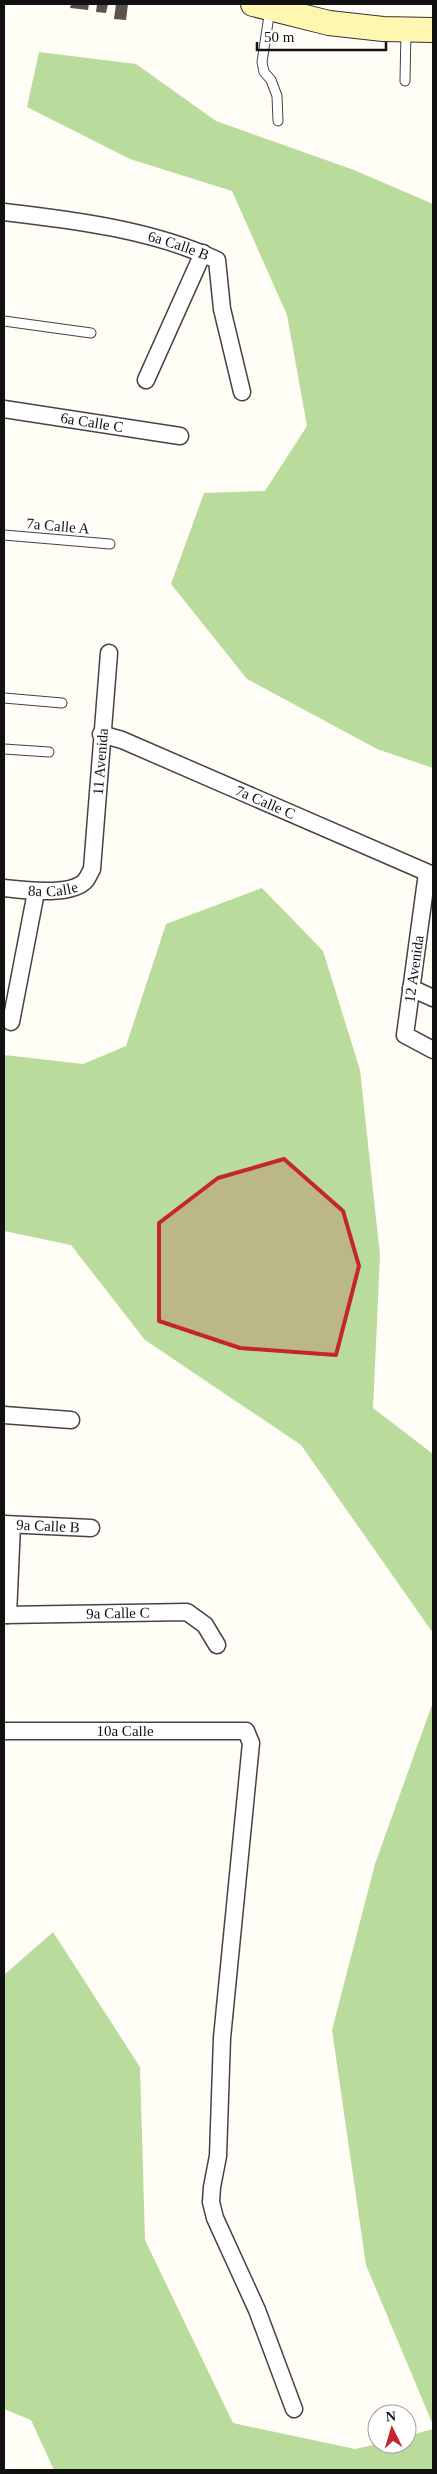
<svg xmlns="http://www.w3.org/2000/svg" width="437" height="2474" font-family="'Times New Roman',serif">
<rect width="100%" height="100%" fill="#fffdf5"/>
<g fill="#b9dc9c">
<path d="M39,52L136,64L216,121L354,170L433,204V768L377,749L247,679L171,584L204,493L265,491L307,426L287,315L232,191L130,159L27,107Z"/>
<path d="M262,888L323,951L360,1070L380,1255L373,1408L433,1454V1633L301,1445L145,1340L71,1245L4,1231V1055L83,1064L126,1046L166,924Z"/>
<path d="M433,1702V2425L366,2265L332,2030L375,1864Z"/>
<path d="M53,1932L140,2067L145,2240L233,2423L355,2449L377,2444H407V2436L433,2429V2470H54L31,2420L4,2409V1975Z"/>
</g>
<g fill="#5a524d">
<path d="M71,4H89L88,10L70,8Z"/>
<path d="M97,4H108L106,13L96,12Z"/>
<path d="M116,4H128L126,20L114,19Z"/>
</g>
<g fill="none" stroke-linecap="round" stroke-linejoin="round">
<g stroke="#444" stroke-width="11">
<g id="lane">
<path d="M270,9L262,62L264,72L271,80L277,96L278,121"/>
<path d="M405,81L406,30"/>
<path d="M4,321L91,333"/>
<path d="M4,535L110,544"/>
<path d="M4,698L62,703"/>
<path d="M4,749L49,752"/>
</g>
</g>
<g stroke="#444" stroke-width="19">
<g id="street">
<path id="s1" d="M4,212C74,220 153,230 217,260L222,309L242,392"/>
<path d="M146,380L203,253"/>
<path id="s2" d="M4,409L180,436"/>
<path id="s3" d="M101,734L122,740L433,875"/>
<path d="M427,873L405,1035L433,1050"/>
<path id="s4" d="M4,888C23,890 72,897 86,880C88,877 90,873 92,869L109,653"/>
<path d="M411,988L433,998"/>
<path d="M11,1022L36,892"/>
<path d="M4,1415L71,1420"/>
<path id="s5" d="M4,1524L91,1528"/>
<path id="s6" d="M4,1615L187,1612L205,1625L217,1645"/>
<path d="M8,1615L12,1525"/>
<path id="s7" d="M4,1731H246L251,1743L222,2038L218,2156L212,2187L211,2202L215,2218L257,2310L294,2409"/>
</g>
</g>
<g stroke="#333" stroke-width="26">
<path id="secondary" d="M253,4L329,23L383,29L433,30"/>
</g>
<use href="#lane" stroke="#fff" stroke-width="9"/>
<use href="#street" stroke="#fff" stroke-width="16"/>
<use href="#secondary" stroke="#fff6b0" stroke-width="24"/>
</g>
<path fill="#c4262e" fill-opacity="0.2" stroke="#c4262e" stroke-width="4" stroke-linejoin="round" d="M284,1159L343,1211L359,1266L336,1355L240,1348L159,1321V1223L218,1178Z"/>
<g text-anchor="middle" stroke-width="5" stroke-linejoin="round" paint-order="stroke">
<g font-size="15" fill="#111" stroke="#fff">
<text dy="5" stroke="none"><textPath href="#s1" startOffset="178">6a Calle B</textPath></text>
<text dy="5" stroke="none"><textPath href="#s2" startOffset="89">6a Calle C</textPath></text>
<text transform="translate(58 526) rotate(5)" y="5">7a Calle A</text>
<text dy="5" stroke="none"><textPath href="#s4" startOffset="205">11 Avenida</textPath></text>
<text dy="5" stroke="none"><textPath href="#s3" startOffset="178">7a Calle C</textPath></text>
<text dy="5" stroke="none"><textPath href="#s4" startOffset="49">8a Calle</textPath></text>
<text transform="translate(414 969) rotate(-82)" y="5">12 Avenida</text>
<text dy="5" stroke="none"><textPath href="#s5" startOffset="44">9a Calle B</textPath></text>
<text dy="5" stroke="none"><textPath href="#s6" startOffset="114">9a Calle C</textPath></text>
<text dy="5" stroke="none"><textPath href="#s7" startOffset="121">10a Calle</textPath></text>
</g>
</g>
<rect width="437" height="2474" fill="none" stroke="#111111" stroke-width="10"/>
<g transform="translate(392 2429) rotate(355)"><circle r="24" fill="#ffffff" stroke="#a0a0a0"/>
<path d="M0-4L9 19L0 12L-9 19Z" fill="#c4262e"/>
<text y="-8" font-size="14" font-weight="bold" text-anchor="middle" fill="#111111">N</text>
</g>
<path d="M257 42v8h129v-8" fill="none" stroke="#111111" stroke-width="2.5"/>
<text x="264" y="42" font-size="15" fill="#111111" stroke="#ffffff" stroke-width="4" paint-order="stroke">50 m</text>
</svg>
